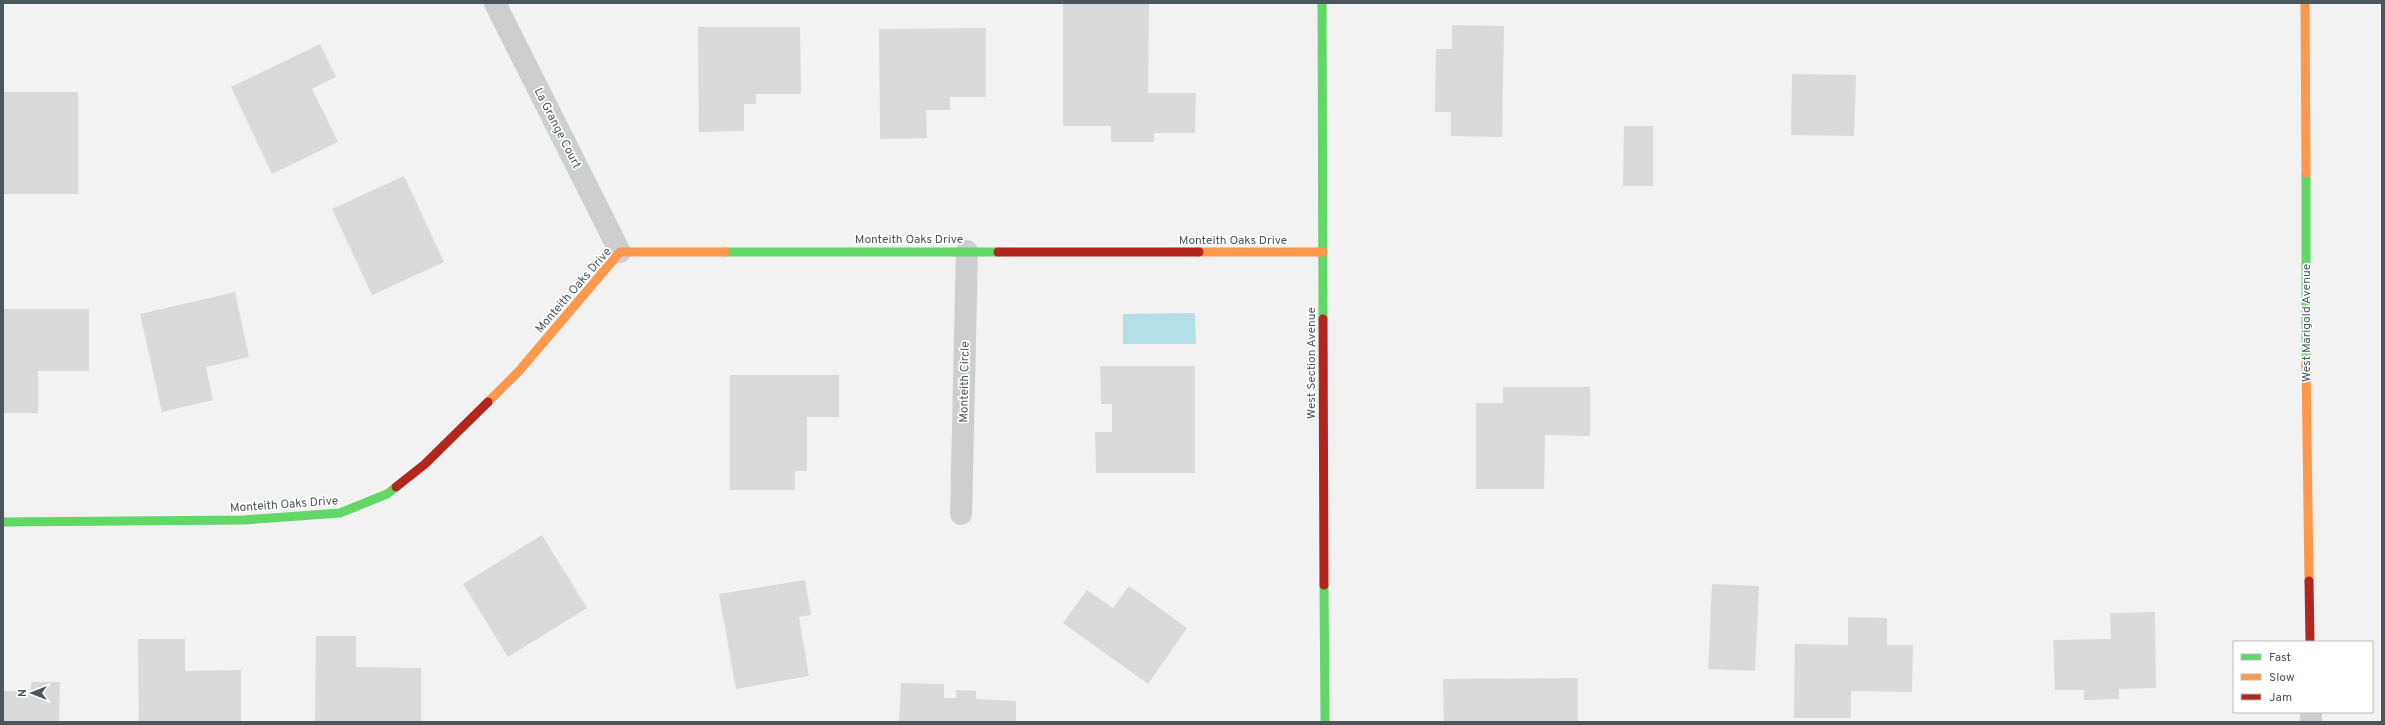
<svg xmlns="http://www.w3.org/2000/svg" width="2385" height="725" font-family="Overpass,sans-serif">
<rect width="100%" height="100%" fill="#f3f2f2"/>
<path fill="#b3e0e7" d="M1195,313L1196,344H1123V314Z"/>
<g fill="#d9dadb">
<path d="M1063,3H1149L1148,93H1196L1195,133H1154V142H1111V126H1063Z"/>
<path d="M1452,25L1504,26L1502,137L1451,136V112H1435L1436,49H1452Z"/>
<path d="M698,27H800L801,94H756V104H744V131L699,132Z"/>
<path d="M986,28V97H950V110H926L927,138L880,139L879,29Z"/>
<path d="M320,44L336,77L312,89L338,142L272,174L231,87Z"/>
<path d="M1792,74L1856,75L1854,136L1791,135Z"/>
<rect x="3" y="92" width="75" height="102"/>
<path d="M1624,126H1653V186H1623Z"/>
<path d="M404,176L444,262L372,295L332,209Z"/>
<path d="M235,292L249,357L206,367L213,400L162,412L140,314Z"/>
<path d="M3,309H89V371H38V413H3Z"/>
<path d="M1100,366H1195V473H1096L1095,432H1112V404H1101Z"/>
<path d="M730,375H839V417H807V471H795V490H730Z"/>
<path d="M1503,387H1590V436L1545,435L1544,489H1476V403H1503Z"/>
<path d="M542,535L587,608L508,657L463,584Z"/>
<path d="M805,580L811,615L799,617L809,676L736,689L719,594Z"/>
<path d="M1712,584L1759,586L1755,671L1708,669Z"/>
<path d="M1129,586L1187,628L1148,684L1063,623L1087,590L1113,608Z"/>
<path d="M2155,612L2156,688L2119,689V699L2084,700V690H2055L2053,640L2111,639L2110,613Z"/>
<path d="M1848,617L1887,618V645H1913L1912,692L1851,691V718H1794L1795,644L1848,645Z"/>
<path d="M316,636H356V667L421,668V722H315Z"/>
<path d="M138,639H185V671L241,670V722H139Z"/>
<path d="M1578,678V722H1444L1443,679Z"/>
<path d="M31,682H60L59,722H3V691L31,692Z"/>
<path d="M901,683L944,684V698H956V690L976,691V699L1016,701V722H899Z"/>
</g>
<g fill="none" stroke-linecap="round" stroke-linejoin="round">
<g stroke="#ccced0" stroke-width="22">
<path d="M495,3L620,252"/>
<path d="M961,514L967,251"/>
<path d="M2311,712V722"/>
</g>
<g stroke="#63d668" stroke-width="9">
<path d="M1322,3L1323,319"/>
<path d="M2306,173V366"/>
<path d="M725,252H998"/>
<path d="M3,522L244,520L340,513L387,494L396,487"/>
<path d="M1324,585L1325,722"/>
</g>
<g stroke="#ff974d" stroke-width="9">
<path d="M2305,3L2306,173"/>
<path d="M1199,252H1323"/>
<path d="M2306,366L2309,581"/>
<path d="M488,402L519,371L620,252H725"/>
</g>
<g stroke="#b3261e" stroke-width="9">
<path d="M998,252H1199"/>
<path d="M1323,319L1324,585"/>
<path d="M396,487L425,464L488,402"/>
<path d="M2309,581L2310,642"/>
</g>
</g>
<g text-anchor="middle" stroke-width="3.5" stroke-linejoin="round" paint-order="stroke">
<g font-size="12" fill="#4b565d" stroke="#fff">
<text transform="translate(558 128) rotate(63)" y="4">La Grange Court</text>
<text x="909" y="243">Monteith Oaks Drive</text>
<text x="1233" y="244">Monteith Oaks Drive</text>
<text transform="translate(573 290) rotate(-49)" y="4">Monteith Oaks Drive</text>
<text transform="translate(2306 323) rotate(-90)" y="4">West Marigold Avenue</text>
<text transform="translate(1311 363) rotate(-90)" y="4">West Section Avenue</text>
<text transform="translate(964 382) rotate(-89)" y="4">Monteith Circle</text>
<text transform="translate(284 504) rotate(-4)" y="4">Monteith Oaks Drive</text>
</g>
</g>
<rect width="2385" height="725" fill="none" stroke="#4b565d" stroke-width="8"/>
<rect x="2233" y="641" width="140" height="72" fill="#ffffff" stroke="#b7bbbe"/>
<rect x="2241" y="654" width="20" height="6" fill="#63d668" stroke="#b7bbbe"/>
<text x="2269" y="661" font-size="12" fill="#4b565d">Fast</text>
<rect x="2241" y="674" width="20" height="6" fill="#ff974d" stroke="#b7bbbe"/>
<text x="2269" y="681" font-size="12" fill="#4b565d">Slow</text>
<rect x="2241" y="694" width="20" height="6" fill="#b3261e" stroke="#b7bbbe"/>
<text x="2269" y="701" font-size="12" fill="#4b565d">Jam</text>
<g transform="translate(32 693) rotate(270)" stroke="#ffffff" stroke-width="3" paint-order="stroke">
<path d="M0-3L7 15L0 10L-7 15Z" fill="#4b565d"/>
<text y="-6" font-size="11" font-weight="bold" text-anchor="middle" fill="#4b565d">N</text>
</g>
</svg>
